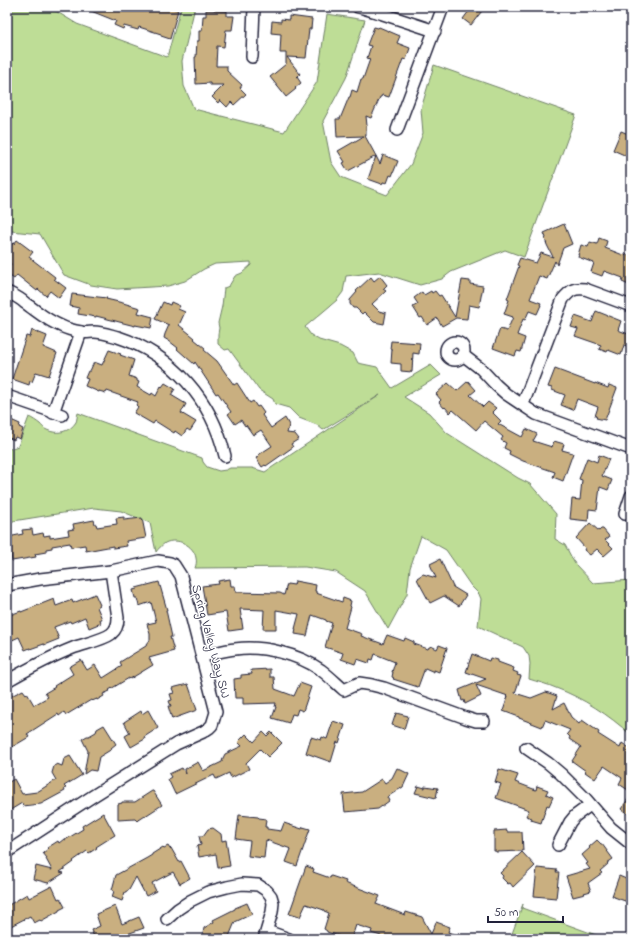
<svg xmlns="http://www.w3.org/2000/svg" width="638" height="946" font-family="'Indie Flower',sans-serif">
<rect width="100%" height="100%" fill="#fff"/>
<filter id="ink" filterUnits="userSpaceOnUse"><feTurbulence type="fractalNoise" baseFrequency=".025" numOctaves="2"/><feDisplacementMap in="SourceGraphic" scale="8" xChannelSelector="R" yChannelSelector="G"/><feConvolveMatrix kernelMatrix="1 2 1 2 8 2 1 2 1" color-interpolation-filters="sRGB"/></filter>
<g filter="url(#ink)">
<g fill="#bedd96" stroke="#708068">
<path d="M7,7H49L77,24L167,57L181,7H195L182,61L184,86L194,109L284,132L317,82L327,14L365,20L346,78L323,121L331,162L341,177L387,195L411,164L423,133L421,109L434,65L576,115L524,257L505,250L451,272L442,279L420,285L379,272L346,276L343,292L337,300L305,327L311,335L319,340L340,346L353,353L358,363L377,367L392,388L431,365L441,375L404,397L429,413L447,433L518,478L530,484L556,514L555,539L565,545L575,564L593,583L631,580V735C609,715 583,698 556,688C547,684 538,682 529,679L530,664L529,656L523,647L478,626L481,599L479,594L471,586L446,550L421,536L410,568L407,594L388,629L365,591L336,572L305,567L195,568C196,565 197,562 196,558C194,545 177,537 165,543C162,545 158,549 156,552L150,523L121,511L94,508L7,522V450L18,446L29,417C33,419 36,421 40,424C42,426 44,429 47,430C57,435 70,432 76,422C77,420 77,416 78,413L202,458L203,462L207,467L219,471L226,470L230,468H252L265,472L380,395L323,430L317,425L299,418L289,408L275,404L273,399L259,390L229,349L225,350L218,344V334L219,328L218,323L222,306L224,288L229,286L235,276L242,273L251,265V262L215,264L204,269L185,281L168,286L117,289L91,285L64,275L40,234L11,231L9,222L7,221Z"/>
<path d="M523,904L522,908L607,939H510Z"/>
</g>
<g fill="#c9af80" stroke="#22223b">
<path d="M81,7H175L174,9L178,10L170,39L161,36V34L139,27L138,30L124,26L123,29L114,25L116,21Z"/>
<path d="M472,7H485L471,25L463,19Z"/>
<path d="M206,10L227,11V16H234L232,30H226L224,47L217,46L216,66H227V71L242,85L240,88L246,94L234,105L231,102L227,107L220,100L218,103L212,97L224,85H210V83L196,84L195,57H196L197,41H199V31H202L203,16H206Z"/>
<path d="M289,16L312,19L311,29H309L306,58L287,57L300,74L297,77L301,83L295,88L296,89L286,97L270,77L286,64V53H280L281,34L271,33L272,21L281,22V19L289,20Z"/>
<path d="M374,27L378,28L379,27L400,36L397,43L410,48L406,60L403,59L389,97L382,95L381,97H380L371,118L366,116L367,126H366V136H365L376,156L348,171L343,163L345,162L338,151L364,136L337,137L336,119H340L349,97H350L352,90L357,92L361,79H363L370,59L367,58L371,46L367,45Z"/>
<path d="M621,131L631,135V158L613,150Z"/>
<path d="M383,155L398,161L392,176L390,175L387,183L383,182L382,184L368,179L376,156L380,164Z"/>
<path d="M564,224L572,244L563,248L557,265L555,261L547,279L539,276L530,299L541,303L540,305H541L537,314L529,311L525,320L523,319L517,335L525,338L521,352L517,351L515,356L493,348L500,329L507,331L513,317L504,314L509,300L507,299L519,266L517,265L520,258L536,263L541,253L553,257L547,245L545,239L546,238L544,233Z"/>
<path d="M599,238L607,241L605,248L623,255L624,254L631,256V286L622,282L623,278L604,271L602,276L591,272L594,263L578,257L579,255H578L581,245L588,247L590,242L597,244Z"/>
<path d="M17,240L33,252L29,257L55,277L54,279L66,288L59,298L50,291L46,296L38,289L37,291L17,275L14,279L7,274V270L11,264L7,261V251L13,243L14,244Z"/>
<path d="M380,276L387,285L383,289L386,291L372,304L379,311L386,313L384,324L374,322L364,312L362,314L356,308H353L350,304V300L357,292L356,291L371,277L374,281Z"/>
<path d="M462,280L470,281V284L483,286L479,307L469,305L467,319L456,318L442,326L437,318L427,325L422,317L420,318L413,307L418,304L414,298L422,292L424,295L431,291L432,293L435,291L439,296L441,295L455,317Z"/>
<path d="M72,294L107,298L106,299L123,303L140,308L138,313L153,317L151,328L135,325V326L96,316V317L78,314L79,308L70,306Z"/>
<path d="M163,302L170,305L171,302L180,306L178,309L185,312L179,325L195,338L194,339L205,348L204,350L217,361L234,385L237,383L250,403L253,401L257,407L259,406L264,413L262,415L271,428L285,418L289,425L287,433L295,434L299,439L291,444L293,447L266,466L265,465L262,467L256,458L259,456L258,455L272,446L261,430L253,435L246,425L245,426L241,420L235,424L228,414L231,412L218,393L216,394L195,362L194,364L177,349L178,348L169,341L164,338L165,334L169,325L155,319Z"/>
<path d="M596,311L621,321L618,330L631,335V347L624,345L621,355L608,350L607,352L599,349L601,345L575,336L578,329L571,327L575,316L592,322Z"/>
<path d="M32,330L47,336L43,347L57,353L49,376L36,372L32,382L30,381L29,385L12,379L26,336L30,337Z"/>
<path d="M391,341L420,343L419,354L413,353L412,372L401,371V364L391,363L392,349H390Z"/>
<path d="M109,350L121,354L120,355L134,360L129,376L137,379V381L139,382L137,387L151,395L152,393L156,396L161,386L162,387L165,383L175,389L171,395L186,404L181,413L196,422L190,431L187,429L182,436L175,431L174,433L155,421L153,424L134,413L138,407L136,405L138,402L107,391L106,393L99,391V392L85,386L88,379L85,378L88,371H90L94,362L102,365Z"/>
<path d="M555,369L595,384V383L608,388L609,385L617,388L605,420L596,418L597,417L595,416L598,407L577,399L573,410L561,405L565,395L552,390V388L548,387Z"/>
<path d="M468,381L476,390L470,395L483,407L488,402L496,408L492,412L501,421L498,424L522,437L526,429L537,434L533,441L552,447L554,441L564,444L562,450L573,453L563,481L553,477L555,472L523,461L509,454L510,451L504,448L506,443L501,440L503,437L484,421L476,430L453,410L450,413L445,407L444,408L439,402L441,400L436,394L448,383L457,391Z"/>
<path d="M11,420L20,424L19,427L23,429L20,439L15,437L14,440L7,437V422L10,423Z"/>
<path d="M599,455L609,459L602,476L612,480L608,490L600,487L597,510L589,509L588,521L570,519L572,499L580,500L582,480L579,479L587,458L597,462Z"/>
<path d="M124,517V520L142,518L146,538L126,541L127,546L113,548V546L86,551L85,545L71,547L70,543L52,546V548L46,549V552L35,554L36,557L12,561L8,537L23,534L22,530L32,529L33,535L43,533L44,536L50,535V538L69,535L68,530L74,529L73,524L94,520L95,524H96L97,527L117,524L116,518Z"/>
<path d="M590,523L599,531L601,529H603L608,535L609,537L605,540L613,548L604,556L597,549L590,555L584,550L585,548L576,538Z"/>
<path d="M440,559L453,587L466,595L459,606L444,596L430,603L418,581L417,578L423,574L436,578L430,564Z"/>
<path d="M230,579L231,586H235L236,592L280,593L284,595L287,584L294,585L295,581L316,585L315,591H316V593L342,602L343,598L351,601L350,606L351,607L345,628L362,634L361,636L383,644L387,635L404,641L405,638L414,642V644L428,649L429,647H430L431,646L437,649L439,645L447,648L439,672L434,670V672L425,668L418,687L393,679L394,678L392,677L393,672H392L395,662L375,654L373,660L370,659L369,663L357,659L355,664L341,659L343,653L325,647L332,623L326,621V620L312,615L307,636L295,634L296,629H295L299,614L276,610V629H263L264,610L240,609L243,629L229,631L226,612L207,615L202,586L219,584L218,581Z"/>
<path d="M159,582L167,610H166L172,637H170L174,651L149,658L153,665L130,679L129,678L109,690L110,691L103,694L104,696L97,700V699L92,701L91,700L66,715L64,712L59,716L58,714L27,734L29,737L7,750V698L23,690L26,694L27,693L34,705L48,697L45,693L55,687L54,686L73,674L69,667L81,660L87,670L95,665L103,678L122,666L120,662L146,646L147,644L150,640V634L147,624L156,622L151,602L139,606L137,598H135L133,590L137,589L136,588Z"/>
<path d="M95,594L100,605L97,607L102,619H100L101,623L89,628L85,617L71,623L70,621L54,627L59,639L44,645V644L30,649V648L25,650L19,637L10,641L7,635V616L21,611V612L54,599L56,606L72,600L73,603Z"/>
<path d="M472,654L489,661L490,658L498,660V662L514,668L513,671L518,673L517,675L521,676L515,693L531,698L546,692L557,696L553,709L564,703L571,717L579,724L582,720L599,732L598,734L620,748L622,743L631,749V792L619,784L622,778L604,766L595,779L585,772L586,771L572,761L581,747L569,739L570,737L567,734L570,730L545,720L542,727L519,718V717L503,711L508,696L476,685L481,696L465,704L464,700L462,701L459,690L486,679L466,672Z"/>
<path d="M270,669V677H274L275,689L294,696L300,683L311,687L303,711L298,709L296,715L292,714L289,723L272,718L276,707H275L276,703L243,704V698H235L234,679L241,678V675L252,674L251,670Z"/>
<path d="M188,684L197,710L172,719L168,706H171L169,701L172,700L170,694L174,693L172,688Z"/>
<path d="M148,710L158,728L144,737L145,739L131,747L125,736L130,733L124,722L141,711L142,714Z"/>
<path d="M396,713L408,716L404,729L392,725Z"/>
<path d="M333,721L345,725L339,743L337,742L331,762L306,753L311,737L321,740L322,737L327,739Z"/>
<path d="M104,725L116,744L111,748L112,749L99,757L96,771L90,770L84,774L88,751L82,739L87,736H89L96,732L97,729Z"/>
<path d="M263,732L267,736L271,732L282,743L268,757L260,749L246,763L249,769L231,778L229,773L216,779L214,775L175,794L168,779L171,777L169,774L182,768L186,774L185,769L198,762L203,771L222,762L223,758L225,754L242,746L238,742L246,734L254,742Z"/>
<path d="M70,756L82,775L64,786L66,788L64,789L65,791L41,804L23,806L22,803L7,812V784L9,782L14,779L22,794L37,792L56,780L52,773L54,766L57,764L62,766L64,759Z"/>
<path d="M397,768L409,774L403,787L387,797L389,801L378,809L345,812L343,794L362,792L382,779L385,783L392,778Z"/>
<path d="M499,769L518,775L515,782L536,790L537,786L548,790L546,794L553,797L549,806L547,805L541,823L531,820L532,818L526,816L529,810L496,798L501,784L495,782Z"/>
<path d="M418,786L425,788V786L438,788L436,798L415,793Z"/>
<path d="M152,791H153L162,805L139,820V819L137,821L135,819L118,820V804L122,803V802H135Z"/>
<path d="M631,795V816L621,809Z"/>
<path d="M103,813L115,835L96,847L97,848L89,853L87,851L73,861L74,862L60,872L64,873L48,883L33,879L36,866L52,870L46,859L47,858L43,853L48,849L47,848L58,841L59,843L64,839L65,840L83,829L82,826Z"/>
<path d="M239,815L258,817L259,818L266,819L265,827H267V829L281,831L284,823L302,829L303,827L310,829L297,866L286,862L291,849L266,840L264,858L248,856L250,841L236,839Z"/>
<path d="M213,828L221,834L222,841L226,840L230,866L218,868L216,854L199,857L197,846L201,845L199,836H203L208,829Z"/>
<path d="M507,830V832H522L523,851L496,852V851H494V831Z"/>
<path d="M597,840L601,844H602L613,859L607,863L608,864L600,871L602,873L588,883L591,891L584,893L585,894L573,897L566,876L590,869L586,864L588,863L582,855L590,848L589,847Z"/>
<path d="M168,846L170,849L171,848L179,862L181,861L190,878L180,884L173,872L152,883L156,891L146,896L136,877L129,890L125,892L122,901L112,897L114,891L112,890L116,875L147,858L152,855V854L163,847L164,848Z"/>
<path d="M522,852L535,866L513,887L510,883L508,884L502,878L503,876L500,873Z"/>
<path d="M306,866L314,869L313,872L330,878L331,876L346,881L345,883L380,896L376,904L405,915L406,912L422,917L431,934L436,922L450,927L448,932L463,938V939H380L381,936L371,933L372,930L356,925L352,937L351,936L350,939H337L339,936L327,932V931L324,929L329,913L324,911V910L306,904L300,917L289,914Z"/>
<path d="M537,868L557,870L556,872H559L556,898L534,896Z"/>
<path d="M619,876L631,881V902L625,901L614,897V896H612Z"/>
<path d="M52,886L58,899L60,898L65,907L59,910V911L41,921L40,920L34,923L30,916L7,928V906L27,894L29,898Z"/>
<path d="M247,903L252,914L235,922L228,939H202L204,928L214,922L213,920L235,909V908Z"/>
<path d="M115,906L122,924L139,917L144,928L113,939H95L91,930L100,926L96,914Z"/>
</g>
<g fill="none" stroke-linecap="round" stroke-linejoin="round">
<g stroke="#22223b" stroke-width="14">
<g id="minor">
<path d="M358,7L363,8L383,14L435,31"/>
<path d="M252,57L254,7"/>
<path d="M397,130L443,7"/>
<path d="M7,292C13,295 20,298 25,303C38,312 46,320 61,326C67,329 75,331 81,332C85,333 90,332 94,332C102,332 110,335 118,337C173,355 212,400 225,456"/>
<circle cx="455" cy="351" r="9"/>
<path d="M463,355L481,369L496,385L506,394L536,414L631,449"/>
<path d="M7,396L62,415"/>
<path d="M523,404L563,299C571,290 573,288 585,289L631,306"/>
<path d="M53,413L81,332"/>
<path d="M625,514L631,496"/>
<path d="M7,585L40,579L111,571L158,561L170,563L174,565L181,576L216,712L212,725L209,728L203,732L176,744L93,796L7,852"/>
<path d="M202,656C213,654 224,650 235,649C263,645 298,654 321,670C329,676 336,683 344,690L359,683L372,685L384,688L466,718L476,721H484"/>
<path d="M7,681C28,669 50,657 73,648C83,644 103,640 111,634C116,630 118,625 118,618L111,571"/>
<path d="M526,748L548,763L561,774L585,798L611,828L631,844"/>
<path d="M558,845L570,822L575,816L590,805"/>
<path d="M167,919L178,909L190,901L208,892L227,887L242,884L258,885L267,891L271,896L273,903L272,912L264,939"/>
<path d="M267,931L289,939"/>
</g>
</g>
<use href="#minor" stroke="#fff" stroke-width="11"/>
</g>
</g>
<g text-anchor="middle" stroke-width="3" stroke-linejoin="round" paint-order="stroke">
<g font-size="13" fill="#22223b" stroke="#fff">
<text transform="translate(212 641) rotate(75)" y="5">Spring Valley Way SW</text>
</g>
</g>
<rect width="638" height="946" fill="none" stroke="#fff" stroke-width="24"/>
<rect x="12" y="12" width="614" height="922" fill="none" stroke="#22223b" stroke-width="1.5" filter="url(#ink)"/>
<path d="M488 916v6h75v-6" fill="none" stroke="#22223b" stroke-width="2"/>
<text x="494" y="916" font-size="12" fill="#22223b" stroke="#ffffff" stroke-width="3" paint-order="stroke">50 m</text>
</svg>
